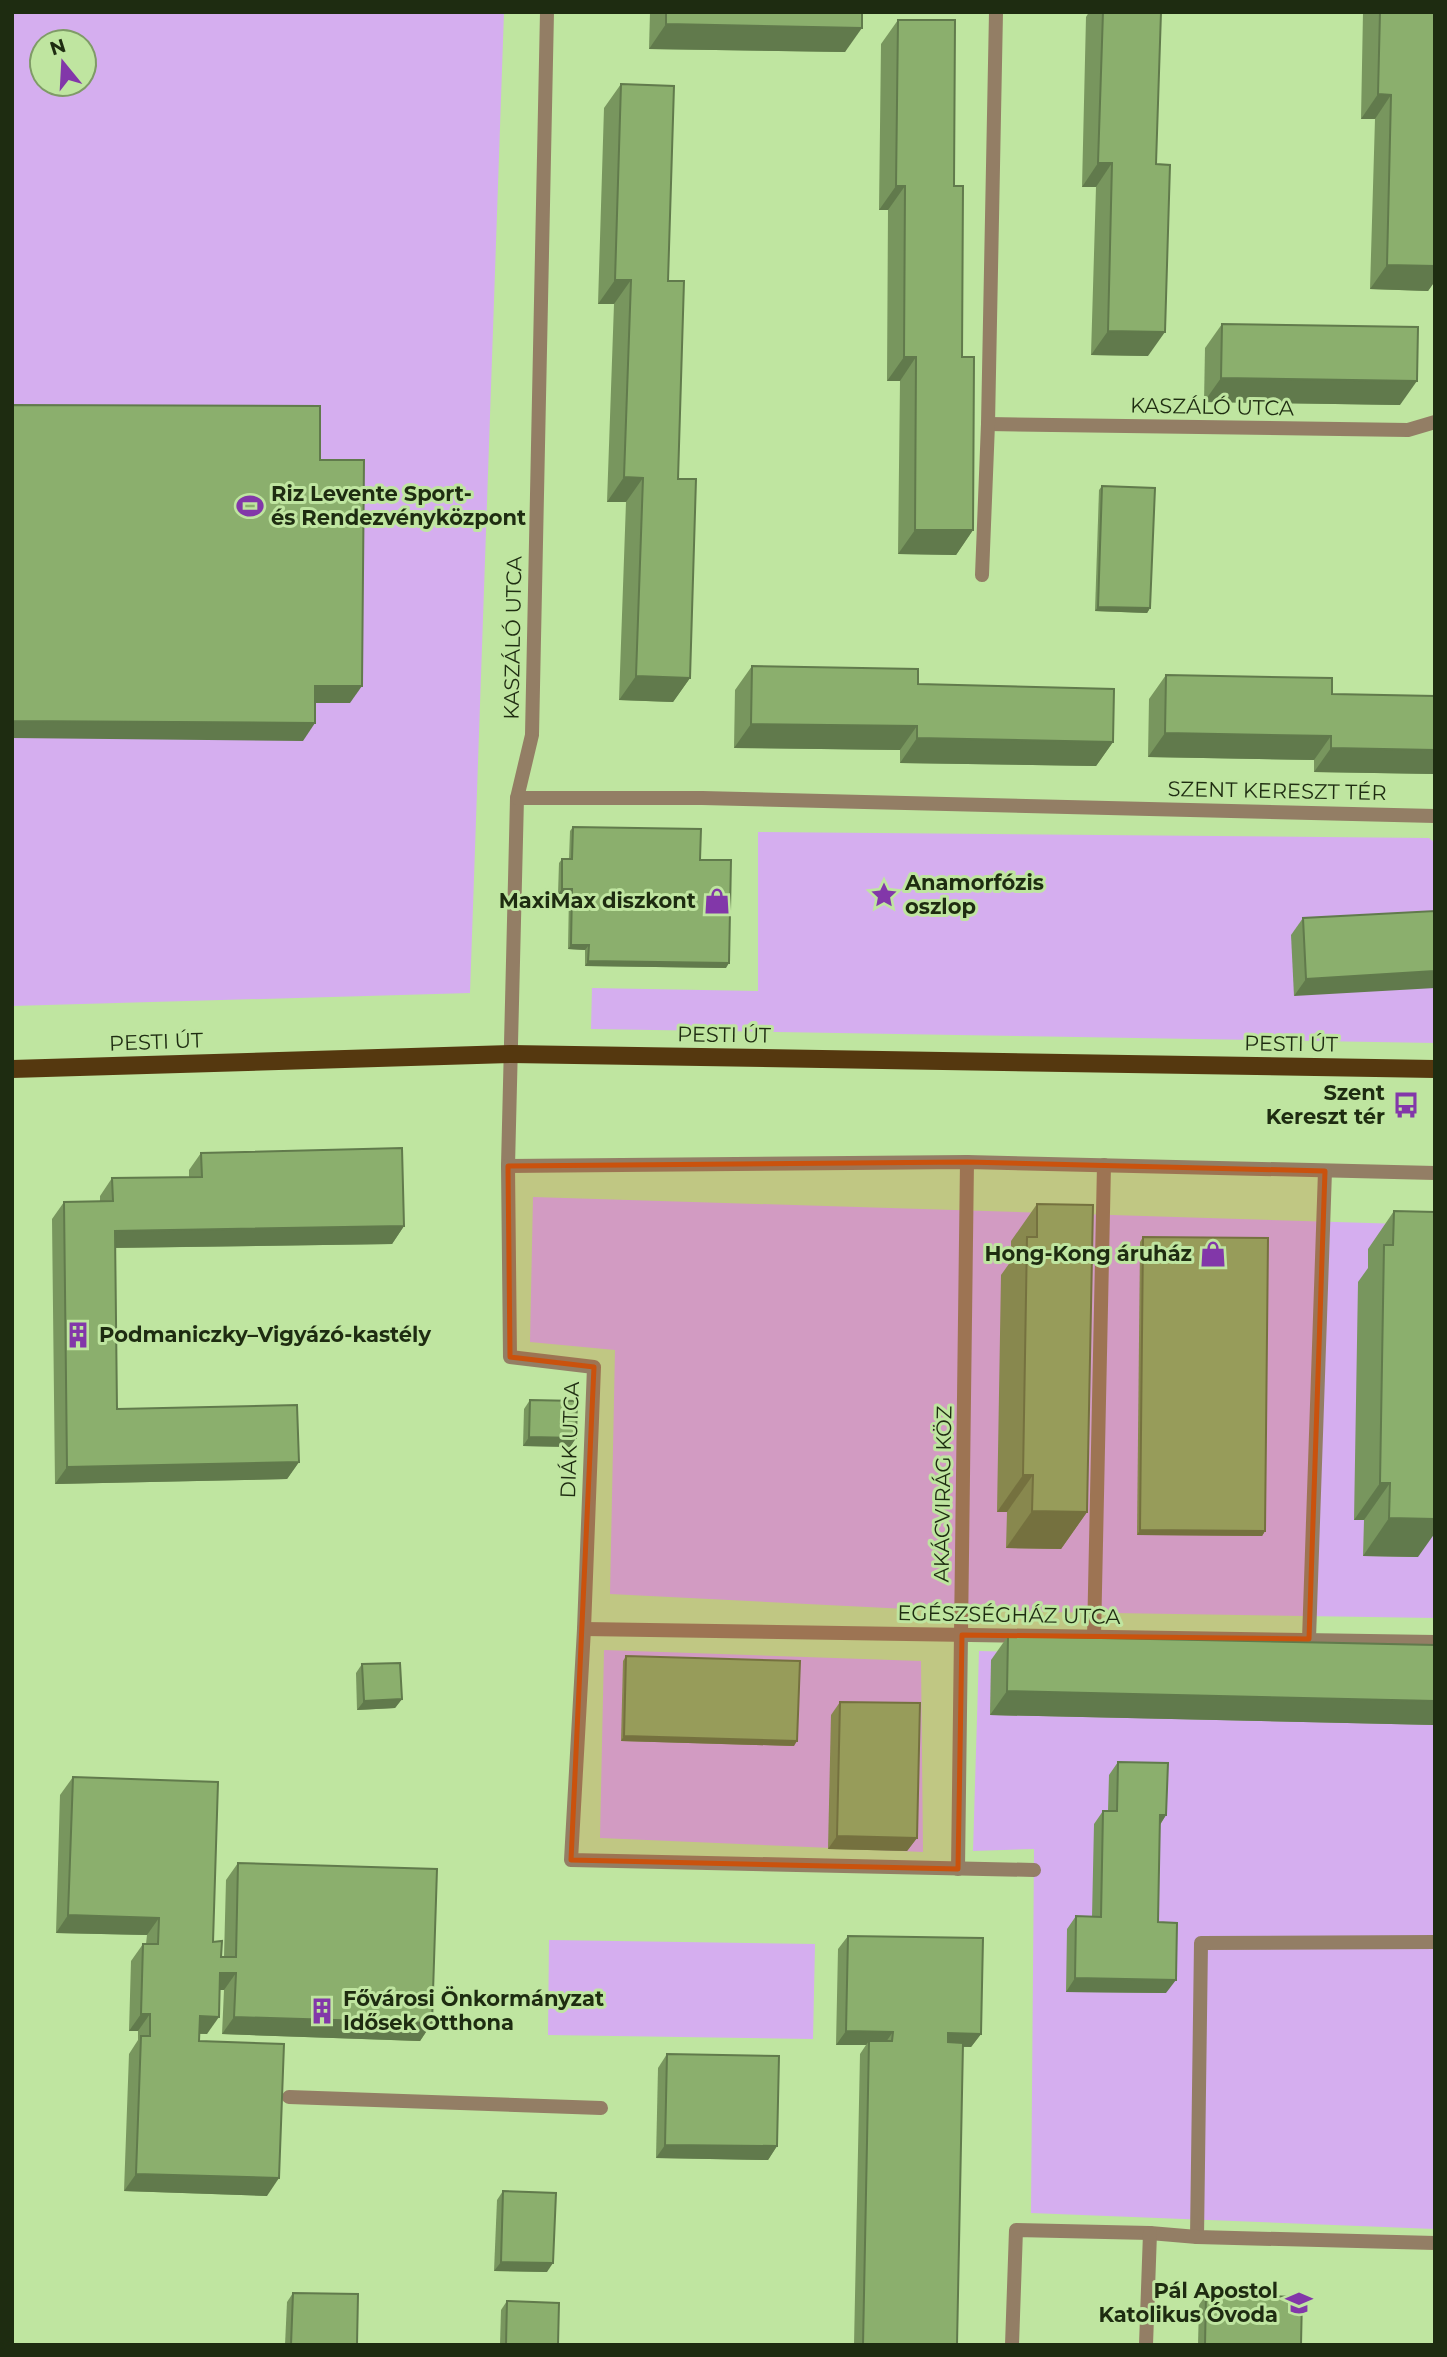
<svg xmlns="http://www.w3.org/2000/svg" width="1447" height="2357" font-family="Montserrat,sans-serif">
<rect width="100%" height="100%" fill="#bfe5a0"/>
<g fill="#d5aeef" fill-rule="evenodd">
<path d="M12,12H504L470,993L12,1006ZM42,42H84V84H42Z"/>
<path d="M758,832L1429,838L1435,843V1043L591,1029L592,988L758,991Z"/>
<path d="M533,1197L1435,1225V1618L927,1610L610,1594L615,1350L530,1342Z"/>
<path d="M604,1650L921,1661L923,1852L600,1838Z"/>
<path d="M979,1651L1435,1663V2229L1031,2213L1034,1849L973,1851Z"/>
<path d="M549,1940L815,1944L813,2039L548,2035Z"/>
</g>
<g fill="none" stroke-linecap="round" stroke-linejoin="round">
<g stroke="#937e65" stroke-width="14">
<path d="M547,12L532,735L517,798L508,1166L510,1357L594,1367L584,1629L571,1860L1034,1870"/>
<path d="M988,424L1408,430L1435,422"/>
<path d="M982,575L988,424L996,12"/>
<path d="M517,798H702L1435,816"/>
<path d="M508,1166L967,1162L1435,1173"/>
<path d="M584,1629L1435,1642"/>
<path d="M1094,1637L1104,1165"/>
<path d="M1309,1639L1325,1171"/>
<path d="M958,1869L967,1162"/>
<path d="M289,2097L601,2108"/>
<path d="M1197,2237L1201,1943L1435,1942"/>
<path d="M1012,2345L1016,2230L1150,2233L1197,2237L1435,2243"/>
<path d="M1146,2345L1150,2233"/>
</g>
<path stroke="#55380f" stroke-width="18" d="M12,1069L511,1054L1435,1069"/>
</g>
<g fill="#78965e">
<path d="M650,12H862L845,52L649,49Z"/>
<path d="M1089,12H1161L1148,356L1091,355L1096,187H1082L1086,17Z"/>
<path d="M1363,12H1435V281L1428,291L1370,289L1375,119H1361Z"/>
<path d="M898,20L954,186L962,357L973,530L956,555L898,554L900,381H887L888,210H879L881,44Z"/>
<path d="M621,84L668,281L678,479L690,678L673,702L619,700L626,502H607L614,304H598L604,108Z"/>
<path d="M1222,324L1400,405L1204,402L1205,348Z"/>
<path d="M1102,486L1150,608L1147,613L1095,611L1099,490Z"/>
<path d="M752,666L918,684L1113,742L1096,766L900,763V750L734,748L735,690Z"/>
<path d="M1166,675L1332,694L1435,696V774L1314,772V760L1148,757L1149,699Z"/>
<path d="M573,827L700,860L726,968L585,966V950L568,949L569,894H558L559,863L562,859H569L570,831Z"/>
<path d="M1435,911L1294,996L1291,935L1303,918Z"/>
<path d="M201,1153L404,1226L392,1244L115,1248L117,1409L299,1462L287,1479L55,1484L52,1219L64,1202L100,1201V1196L112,1178H189V1170Z"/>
<path d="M1037,1204L1087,1512L1061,1549L1006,1548L1007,1512H997L1001,1275L1011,1261V1241Z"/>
<path d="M1394,1211L1418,1557L1363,1556L1364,1520H1354L1358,1282L1368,1268V1249Z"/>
<path d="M1143,1237L1265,1531L1262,1536L1137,1535L1140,1242Z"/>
<path d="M530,1400L576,1438L570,1447L523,1446L524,1409Z"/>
<path d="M1008,1636L1435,1645V1725L990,1715L991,1660Z"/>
<path d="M626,1656L794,1746L621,1741L623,1661Z"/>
<path d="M362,1664L402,1699L395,1708L357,1710L356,1673Z"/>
<path d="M840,1702L917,1838L907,1851L828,1849L831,1715Z"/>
<path d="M1118,1762L1166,1815L1160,1825L1158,1922L1166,1993L1066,1992L1067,1929L1076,1916L1092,1917L1094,1824L1103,1811H1108L1109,1775Z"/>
<path d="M73,1777L213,1942L221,1957H224L226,1880L238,1863L432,2023L420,2041L222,2034L224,1990H220L207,2034H199V2041L267,2196L124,2191L129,2054L138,2040V2031H129L131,1961L143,1944H146L147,1935L56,1933L60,1795Z"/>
<path d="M848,1936L981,2034L971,2047H963L957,2345H854L860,2054L866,2045H836L838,1949Z"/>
<path d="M667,2054L777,2146L768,2160L656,2158L658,2068Z"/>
<path d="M503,2191L547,2272L494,2271L497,2200Z"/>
<path d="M293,2293L357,2345H285L287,2302Z"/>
<path d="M1206,2295L1301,2345H1198L1199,2305Z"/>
<path d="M507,2301L558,2345H500L501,2310Z"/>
</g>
<g fill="#617a4c">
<path d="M666,24L862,28L845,52L649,49Z"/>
<path d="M1378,94L1391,95L1375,119H1361Z"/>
<path d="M1098,163H1112L1096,187H1082Z"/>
<path d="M896,186H905L888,210H879Z"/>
<path d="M1387,265L1435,266V281L1428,291L1370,289Z"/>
<path d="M615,280H631L614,304H598Z"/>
<path d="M1108,331L1165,332L1148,356L1091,355Z"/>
<path d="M904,357H916L900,381H887Z"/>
<path d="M1221,378L1417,381L1400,405L1204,402Z"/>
<path d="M624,477L643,478L626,502H607Z"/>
<path d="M915,530H973L956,555L898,554Z"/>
<path d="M1098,607L1150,608L1147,613L1095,611Z"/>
<path d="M636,676L690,678L673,702L619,700Z"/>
<path d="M315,686H362L350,703H303Z"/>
<path d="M12,721L315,723L303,741L12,738Z"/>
<path d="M751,724L917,726L900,750L734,748Z"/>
<path d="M1165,733L1331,736L1314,760L1148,757Z"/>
<path d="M917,738L1113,742L1096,766L900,763Z"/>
<path d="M1331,748L1435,750V774L1314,772Z"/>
<path d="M562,889H572L569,894H558Z"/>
<path d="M571,945H589L585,950L568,949Z"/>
<path d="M588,961L729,963L726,968L585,966Z"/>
<path d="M1435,971V988L1294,996L1306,979Z"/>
<path d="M404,1226L392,1244L103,1248L115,1231Z"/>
<path d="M529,1437L576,1438L570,1447L523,1446Z"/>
<path d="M299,1462L287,1479L55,1484L67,1467Z"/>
<path d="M1023,1475H1033L1007,1512H997Z"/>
<path d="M1380,1483H1390L1364,1520H1354Z"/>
<path d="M1032,1511L1087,1512L1061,1549L1006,1548Z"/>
<path d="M1389,1518L1435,1519V1533L1418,1557L1363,1556Z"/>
<path d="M1140,1530L1265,1531L1262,1536L1137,1535Z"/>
<path d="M1007,1691L1435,1701V1725L990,1715Z"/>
<path d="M402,1699L395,1708L357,1710L364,1701Z"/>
<path d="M624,1736L797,1741L794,1746L621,1741Z"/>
<path d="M1160,1815H1166L1157,1829Z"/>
<path d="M837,1836L917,1838L907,1851L828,1849Z"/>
<path d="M68,1915L159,1918L147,1935L56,1933Z"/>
<path d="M220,1973H236L224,1990H208Z"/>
<path d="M1075,1978L1176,1980L1166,1993L1066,1992Z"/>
<path d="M141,2014H150L138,2031H129Z"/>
<path d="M200,2016L219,2017L207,2034L188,2033Z"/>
<path d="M234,2017L432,2023L420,2041L222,2034Z"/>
<path d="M846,2031L893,2032L883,2046L869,2041L866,2045H836Z"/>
<path d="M948,2033L981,2034L971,2047L938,2046Z"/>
<path d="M665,2145L777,2146L768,2160L656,2158Z"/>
<path d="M136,2174L279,2178L267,2196L124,2191Z"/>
<path d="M501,2262L553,2263L547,2272L494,2271Z"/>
</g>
<g fill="#8baf6d" stroke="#617a4c" stroke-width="2">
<path d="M666,12H862V28L666,24Z"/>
<path d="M1103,12H1161L1156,164L1170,165L1165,332L1108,331L1112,163H1098Z"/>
<path d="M1380,12H1435V266L1387,265L1391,95L1378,94Z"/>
<path d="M898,20H955L954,186H963L962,357H974L973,530H915L916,357H904L905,186H896Z"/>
<path d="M621,84L674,86L668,281H684L678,479H696L690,678L636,676L643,478L624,477L631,280H615Z"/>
<path d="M1222,324L1418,327L1417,381L1221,378Z"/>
<path d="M12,405L320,406V460H364L362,686H315V723L12,721Z"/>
<path d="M1102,486L1155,488L1150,608L1098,607Z"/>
<path d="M752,666L918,669V684L1114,689L1113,742L917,738V726L751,724Z"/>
<path d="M1166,675L1332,678V694L1435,696V750L1331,748V736L1165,733Z"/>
<path d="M573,827L701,829L700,860H731L729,963L588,961L589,945H571L572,889H562V859H572Z"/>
<path d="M1435,911V971L1306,979L1303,918Z"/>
<path d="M402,1148L404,1226L115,1231L117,1409L297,1405L299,1462L67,1467L64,1202L113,1201L112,1178L202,1177L201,1153Z"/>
<path d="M1037,1204L1093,1205L1087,1512L1032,1511L1033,1475H1023L1027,1237H1037Z"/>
<path d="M1394,1211L1435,1212V1519L1389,1518L1390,1483H1380L1384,1245H1393Z"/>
<path d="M1143,1237L1268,1238L1265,1531L1140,1530Z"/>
<path d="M530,1400L577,1401L576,1438L529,1437Z"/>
<path d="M1008,1636L1435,1645V1701L1007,1691Z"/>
<path d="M626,1656L800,1661L797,1741L624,1736Z"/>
<path d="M400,1663L402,1699L364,1701L362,1664Z"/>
<path d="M840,1702L920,1703L917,1838L837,1836Z"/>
<path d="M1118,1762L1168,1763L1166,1815H1160L1158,1922L1177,1923L1176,1980L1075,1978L1076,1916L1101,1917L1103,1811H1117Z"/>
<path d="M73,1777L218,1782L213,1942L222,1941L221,1957H236L238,1863L437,1869L432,2023L234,2017L236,1973H220L219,2017L200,2016L199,2041L284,2044L279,2178L136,2174L141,2036H150V2014H141L143,1944H158L159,1918L68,1915Z"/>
<path d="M848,1936L983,1938L981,2034L948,2033V2042L963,2043L957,2345H863L869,2041H892L893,2032L846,2031Z"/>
<path d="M667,2054L779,2056L777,2146L665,2145Z"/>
<path d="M503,2191L556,2193L553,2263L501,2262Z"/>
<path d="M293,2293L358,2294L357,2345H291Z"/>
<path d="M1206,2295L1302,2297L1301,2345H1205Z"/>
<path d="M507,2301L559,2303L558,2345H506Z"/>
</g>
<path fill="#ca520d" fill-opacity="0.2" stroke="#ca520d" stroke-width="5" stroke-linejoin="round" d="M967,1162L1325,1171L1309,1639L962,1635L958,1869L571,1860L594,1367L510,1357L508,1166Z"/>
<defs>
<g id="stadium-bare" transform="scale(2.1)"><path d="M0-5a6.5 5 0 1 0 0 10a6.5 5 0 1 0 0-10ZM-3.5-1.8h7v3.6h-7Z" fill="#8237a9" stroke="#bfe5a0" stroke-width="2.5" paint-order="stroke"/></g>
<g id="sight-bare" transform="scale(2.1)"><path d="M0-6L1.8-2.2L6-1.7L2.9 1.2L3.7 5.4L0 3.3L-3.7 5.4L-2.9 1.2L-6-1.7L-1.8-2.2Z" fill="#8237a9" stroke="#bfe5a0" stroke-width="2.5" paint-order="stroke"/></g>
<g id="shop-bare" transform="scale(2.1)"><path d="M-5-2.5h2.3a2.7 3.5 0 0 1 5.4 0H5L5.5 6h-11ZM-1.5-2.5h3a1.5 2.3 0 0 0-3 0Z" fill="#8237a9" stroke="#bfe5a0" stroke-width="2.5" paint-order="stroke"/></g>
<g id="bus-bare" transform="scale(2.1)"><path d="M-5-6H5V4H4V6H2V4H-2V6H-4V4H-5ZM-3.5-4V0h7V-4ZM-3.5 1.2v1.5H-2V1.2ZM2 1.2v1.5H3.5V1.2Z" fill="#8237a9" stroke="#bfe5a0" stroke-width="2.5" paint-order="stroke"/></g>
<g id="building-bare" transform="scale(2.1)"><path d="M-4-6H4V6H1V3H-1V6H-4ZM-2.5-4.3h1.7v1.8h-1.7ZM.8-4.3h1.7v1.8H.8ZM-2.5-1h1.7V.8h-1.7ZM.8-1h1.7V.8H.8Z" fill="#8237a9" stroke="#bfe5a0" stroke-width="2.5" paint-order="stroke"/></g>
<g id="school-bare" transform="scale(2.1)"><path d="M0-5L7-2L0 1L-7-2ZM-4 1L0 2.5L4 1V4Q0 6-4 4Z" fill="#8237a9" stroke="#bfe5a0" stroke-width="2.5" paint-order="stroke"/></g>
</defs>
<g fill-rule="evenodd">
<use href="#stadium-bare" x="250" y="506"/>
<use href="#sight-bare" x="884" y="895"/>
<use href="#shop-bare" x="717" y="901"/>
<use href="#bus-bare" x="1406" y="1105"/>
<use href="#shop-bare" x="1213" y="1254"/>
<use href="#building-bare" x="78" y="1335"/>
<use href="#building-bare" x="322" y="2011"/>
<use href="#school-bare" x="1299" y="2303"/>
</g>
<g text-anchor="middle" stroke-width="6" stroke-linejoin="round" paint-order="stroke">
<g font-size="21" fill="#1e2c11" stroke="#bfe5a0">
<text transform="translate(1212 407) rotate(1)" y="7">KASZÁLÓ UTCA</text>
<text transform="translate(513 638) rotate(-89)" y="7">KASZÁLÓ UTCA</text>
<text transform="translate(1277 791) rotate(1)" y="7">SZENT KERESZT TÉR</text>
<text transform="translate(724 1035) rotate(1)" y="7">PESTI ÚT</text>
<text transform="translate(156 1042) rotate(-2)" y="7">PESTI ÚT</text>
<text transform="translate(1291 1044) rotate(1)" y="7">PESTI ÚT</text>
<text transform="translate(570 1440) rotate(-88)" y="7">DIÁK UTCA</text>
<text transform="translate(943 1494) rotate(-89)" y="7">AKÁCVIRÁG KÖZ</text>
<text transform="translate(1009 1615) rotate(1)" y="7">EGÉSZSÉGHÁZ UTCA</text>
</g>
<g font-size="21" font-weight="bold" fill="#1e2c11" stroke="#bfe5a0" text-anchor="start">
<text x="271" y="501">Riz Levente Sport-<tspan x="271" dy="24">és Rendezvényközpont</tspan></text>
<text x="905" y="890">Anamorfózis<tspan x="905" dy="24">oszlop</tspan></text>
<text x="696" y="908" text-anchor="end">MaxiMax diszkont</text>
<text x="1385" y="1100" text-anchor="end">Szent<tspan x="1385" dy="24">Kereszt tér</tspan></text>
<text x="1192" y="1261" text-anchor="end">Hong-Kong áruház</text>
<text x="99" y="1342">Podmaniczky–Vigyázó-kastély</text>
<text x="343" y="2006">Fővárosi Önkormányzat<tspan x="343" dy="24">Idősek Otthona</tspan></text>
<text x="1278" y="2298" text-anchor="end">Pál Apostol<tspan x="1278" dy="24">Katolikus Óvoda</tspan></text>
</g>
</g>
<rect width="1447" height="2357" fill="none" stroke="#1e2c11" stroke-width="28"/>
<g transform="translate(63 63) rotate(342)"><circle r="33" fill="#bfe5a0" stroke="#7f9b67" stroke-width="2"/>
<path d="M0-5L12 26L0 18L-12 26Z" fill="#8237a9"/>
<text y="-10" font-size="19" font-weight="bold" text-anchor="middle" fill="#1e2c11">N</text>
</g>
</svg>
